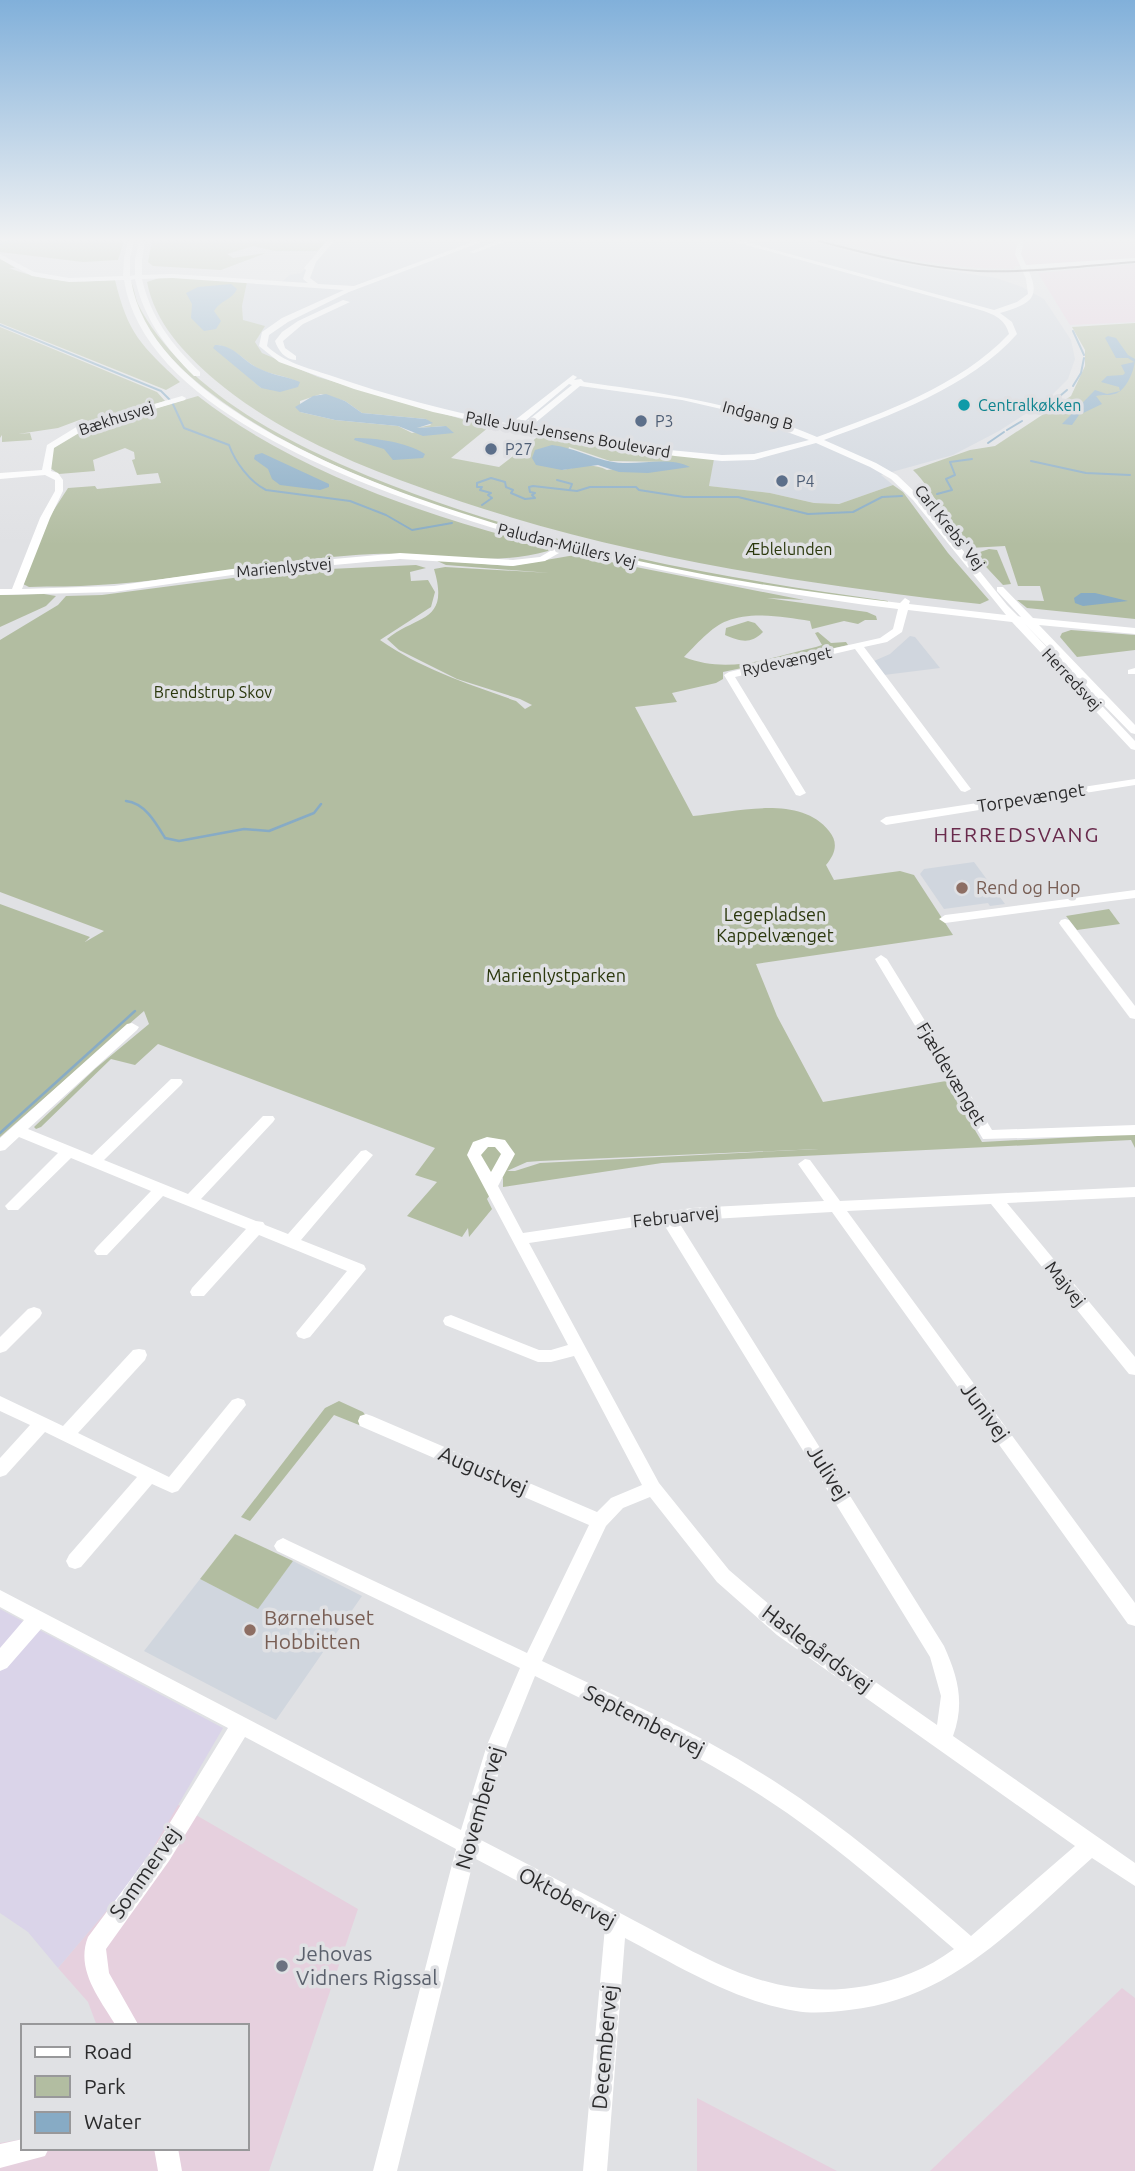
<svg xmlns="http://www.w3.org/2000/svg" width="1135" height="2171" font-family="Ubuntu,sans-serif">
<rect width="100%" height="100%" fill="#e0e1e4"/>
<g fill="#e6d0de">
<path d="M839,241H1135V258L1015,266L1014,269L975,268L919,261Z"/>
<path d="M1135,264V322L1070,325L1038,273Z"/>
<path d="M177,1804L358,1909L269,2171H0V2143L23,2139V2148H247V2026H97L88,2002L58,1968L125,1889L153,1848Z"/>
<path d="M1122,1988L1135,1998V2171H930Z"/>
<path d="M697,2098L837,2171H697Z"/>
</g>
<path fill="#dad4e9" d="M0,1609L223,1728L153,1848L125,1889L58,1968L28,1932L0,1913Z"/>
<g fill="#d0d6de">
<path d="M336,241H810L884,261L996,278L1022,287L1044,299L1071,340L1075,359L1068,379L1047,400L999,431L953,455L881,475L893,485L839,504L814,503L770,493L709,486L713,459L619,448L481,424L318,377L262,353L255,343L260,332L243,321L242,306L247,282L280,284L289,275L301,273Z"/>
<path d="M910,636L915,637L940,668L884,675L874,661L890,654Z"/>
<path d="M974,862L1005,904L990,906L988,903L944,909L920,874L924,869Z"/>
<path d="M293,1561L362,1596L276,1720L144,1651L200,1579L258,1608Z"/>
</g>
<g fill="#b2bda1" fill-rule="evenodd">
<path d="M0,241H124L118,260L83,262L0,252Z"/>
<path d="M152,241H327L317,251H275L253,246L227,254L233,258L266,253L221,270L153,266L148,262Z"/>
<path d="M0,258L15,268H9C45,282 77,283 115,280C128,334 141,345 180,382L166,390L0,323Z"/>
<path d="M162,277L247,282L242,306L243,320L265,326L255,342L262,353L318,377L489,427L451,458L499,467L540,435L619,448L714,459L709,486L770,493L814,503L839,504L893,485L903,492L948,553L989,600L980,604C795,583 612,555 436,493C358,466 278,433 215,380C184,353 155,323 147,282ZM218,345C234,348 244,360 257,368C270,375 286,375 299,383L261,388L229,359ZM321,394L345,401L362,413L426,419L431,425L416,428L446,426L412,433L398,426L335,420L300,412V401ZM569,447L610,461L670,462L607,470C592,462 578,467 562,470Z"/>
<path d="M130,280C134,286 135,297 138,304C148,325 166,347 183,364C234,415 302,448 368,476C534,544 711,577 888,601V604C730,583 573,555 423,501C349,474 275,442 212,394C175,366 137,328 130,280Z"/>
<path d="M1135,323V619L1027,608L1017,600L1044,601L1040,586H1018L1005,546L970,548C963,538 951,528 945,517C936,500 927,484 913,470L970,450L995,446L1071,396L1085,366V350L1072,327Z"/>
<path d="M0,327L157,392L165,401L93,423L82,419L58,428L18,434L30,433L32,440L2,442V435L0,438Z"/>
<path d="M198,396C296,473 430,517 550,548L548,551C490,568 433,551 374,554C281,558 190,580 98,585C75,587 52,586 29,587L23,584L46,522L68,488L95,486L97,489L161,483L158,473L137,475L132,460L135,459L134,452L125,448L93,460L95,471L59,474L50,468L53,447L84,429Z"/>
<path d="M989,549L997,550L1011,584L1003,585L974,554Z"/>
<path d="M575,555L804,600L767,598L867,612L876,616L877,620H865L858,624L844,621L812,629L810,621C784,617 752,611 727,621C712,626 695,646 684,657C729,675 772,657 816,647L822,645L815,633L818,632L831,643L846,642L848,645L723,672V679L716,683L672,693L677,702L635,707L693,816C734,812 800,794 829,831C839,843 835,854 826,865L834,880L900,871L914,875L953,935L756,964L777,1016L823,1102L946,1081L982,1142L1135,1134V1148L1131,1140L662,1163L503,1187V1177L487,1199L492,1209L469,1237L468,1228L462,1237L407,1216L437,1182L415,1175L435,1148L158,1044L135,1065L111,1059L41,1127L36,1129L34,1127L96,1068L149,1024L144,1011L0,1137V904L90,937L85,942L104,931L0,892V640L58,605L66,596L102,595L286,571L416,565L426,568L410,572L411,581L428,580L435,592L431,607L380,640C421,669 469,684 516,701L525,709L532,705L520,699L457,679L399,650L387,639C418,614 450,623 434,569L445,567L550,573L446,565L435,560L511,566ZM819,1149L540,1163L515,1171H507L527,1162L540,1161Z"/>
<path d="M44,594L56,596L46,606L0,627V595Z"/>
<path d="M748,621L755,623L763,632C750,645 740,641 725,635L726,628Z"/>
<path d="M1071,630L1135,635V650L1077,657L1060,637L1062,633Z"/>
<path d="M1109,909L1120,924L1077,930L1066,916Z"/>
<path d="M339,1401L363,1412L366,1416L359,1425L334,1415L250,1521L241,1517L325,1408Z"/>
<path d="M235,1534L293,1561L258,1609L200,1579Z"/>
</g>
<g fill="#87abc5">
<path d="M231,284L237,289C232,300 219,301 214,311L221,321L216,329L204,331L191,318L192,304L186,293L198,287Z"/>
<path d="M1108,336L1116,338L1128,355L1135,359C1135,369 1126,392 1114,394C1108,396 1103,394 1096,396L1102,404L1079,415L1072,425L1062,424L1095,390L1107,394L1120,391L1119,387L1101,382L1107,376L1123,375L1125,373L1121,365L1134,362L1128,358H1116L1105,338Z"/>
<path d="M215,345C233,344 243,361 258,368C271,375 286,376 300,382L298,387L280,392L261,388L213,348Z"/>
<path d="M326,394L345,401L362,413L426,419L433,423L417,428L446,426L454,433L423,436L398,426L335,420L300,412L295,407L313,396Z"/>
<path d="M355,438C377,438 406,442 425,454L423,458L393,460L384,449L354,440Z"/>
<path d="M552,445C577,448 598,462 623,463C645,464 670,457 690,467L648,473L619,472L598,465L562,470L536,465L532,458L535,450Z"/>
<path d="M262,453L329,484V487L320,490L280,485L272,479L268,469L254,459L255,455Z"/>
<path d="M1081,593H1095L1128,601L1083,606L1075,603L1074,598Z"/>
</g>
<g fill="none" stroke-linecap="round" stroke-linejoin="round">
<g stroke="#87abc5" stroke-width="2">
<path d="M0,244L12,241"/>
<path d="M0,325L161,391L172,402L184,428L229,445C235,462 250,482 266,490L350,501L386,515L412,530L452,523"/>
<path d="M1073,331L1084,355"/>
<path d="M1073,386L1081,373L1084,358"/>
<path d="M1054,401L1067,390"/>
<path d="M1035,413L1051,403"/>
<path d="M1007,430L1022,421"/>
<path d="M988,443L1004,432"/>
<path d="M1031,461L1086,473L1130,475"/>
<path d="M557,480L572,484L570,489"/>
<path d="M937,494L952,490L946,479L955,475L950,462L972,459"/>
<path d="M482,505L492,498L488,495L491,493L480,490L482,487H477V483L491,478L505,482L506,487L513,490L511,493L525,499L535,498L532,495L535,493L530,492L529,487L533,486L577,491L590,487H636L639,490L684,497H738L808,514L853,512L882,497L902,496"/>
</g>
<g stroke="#87abc5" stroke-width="2.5">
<path d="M126,801C145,803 156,823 165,838L179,841L244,829L269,831L314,813L321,804"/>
<path d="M0,1133L135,1011"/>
</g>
<g fill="#fff" fill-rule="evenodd">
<path d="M128,241H134L130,258V276L135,275V260L139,241H145L142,260V275L172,274L308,283L303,279L306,270L304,268L327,241H334L316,262L310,278L318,284L354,286L475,241H484L349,292L288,322L269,335L267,346C283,362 308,368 329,375C389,396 449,411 510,424L573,375L577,377L574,380L581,379L584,382C668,394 738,403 817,437C883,413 960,386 1009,334C1005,317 990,313 977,309L732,241H742L994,310L1017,302L1028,294L1026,279L1015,254L1018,241H1024L1021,254L1026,265L1135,258V262L1028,269C1042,300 1029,304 1000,313L1012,322L1017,334C972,386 887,417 824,440L876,463L897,475L919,496L1007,605L1018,616L1021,617L997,591V587H1003L1033,618L1135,628V634L1039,625L1135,725V734L1131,733L1024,623L1135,741V750L1131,749L1012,622L908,610L902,632L887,642L864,647L971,789L965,792L961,791L855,649L735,677L806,793L800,796L796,795L724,675L729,672L880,638L893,629L898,609C786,595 676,575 566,549L545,561L513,566L400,559L246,573L114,592L0,595V589H12L40,518L55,491V480L45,475L0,479V473L42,470L47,445L78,426L182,396L186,398L185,400L84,430L54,448L51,471L58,473L63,480V491L50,518L22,589L114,586L246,567L400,553L513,560L540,557L557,547C432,510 147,430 124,280L69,282L32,276L0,259V254L34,272L69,278L123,276L124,258ZM172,278L344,290L282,318L262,332L259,346L279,362L354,389L433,412L549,437L675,456L722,461L754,460L816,443L870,467L891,479L913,500L1006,615L909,604L910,601L905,598L900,603C817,593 735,582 653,564C516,534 157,443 131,280L135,279C144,319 166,348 194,376H200V372C172,345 151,318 142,279ZM569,384L572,385L521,426H519ZM580,386L682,400L730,411L809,440L754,454L722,455L659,449L529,428Z"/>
<path d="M498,241H507L474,253L469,252Z"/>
<path d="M343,300L350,302L303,324L283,341L285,348L296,356V360C285,360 278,350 275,341L282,332L298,321Z"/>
<path d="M1135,668V674H1128V670Z"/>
<path d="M1135,779V785L886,825L880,821L886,817Z"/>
<path d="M1135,890V898L1111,901L945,923L939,919L945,915L969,912Z"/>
<path d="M1065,919L1069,920L1135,1006V1019L1130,1018L1061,926L1059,923L1061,920Z"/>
<path d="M881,955L887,959L992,1130L1135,1125V1135L983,1139L875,959Z"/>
<path d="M132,1023L139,1027L137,1030L28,1129L92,1155L171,1079H181L183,1082L181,1085L104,1160L188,1194L263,1116H273L275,1119L273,1122L201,1199L256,1221L263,1222L265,1225L288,1234L361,1151L366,1150L373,1155L301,1240L364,1265L366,1269L310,1337L304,1339L298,1337L296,1333L347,1271L259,1235L204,1296H192L190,1292L192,1288L246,1229L163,1196L107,1255H97L94,1251L97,1247L151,1191L71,1158L18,1210H8L5,1206L58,1153L19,1137L5,1150L0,1151V1138L127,1024Z"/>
<path d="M487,1137L505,1140L515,1154L498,1186L523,1233L692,1208L824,1201L798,1164L805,1159L810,1160L840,1201L1135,1187V1197L1007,1203L1135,1357V1375L1129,1374L991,1204L847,1211L1135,1603V1626L1128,1624L832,1212L678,1221L944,1646C958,1677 965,1703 953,1736L1135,1863V1886L1092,1858C1017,1924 953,1999 849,2010C832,2012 813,2014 796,2011C735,2001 680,1967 625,1938L607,2171H583L605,1927L474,1858L397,2171H373L456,1849L245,1737L169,1861L106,1949L109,1973L139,2026H116C100,1999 75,1970 88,1937L155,1847L228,1728L41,1629L7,1668L0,1671V1648L24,1620L0,1607V1590L461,1830L487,1745L520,1668L277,1551L274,1546L277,1541L283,1538L289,1541L527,1653L589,1525L360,1426L358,1421L360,1416L366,1414L372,1416L597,1512L611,1498L642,1485L574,1356L551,1362H538L445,1325L443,1321L445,1317L451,1315L539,1350H551L568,1345L467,1155L473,1142ZM488,1147H495L501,1154L491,1172L481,1155ZM663,1223L930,1657L941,1696L937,1725L791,1623L729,1570L659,1483L529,1243ZM650,1497L717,1582L777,1635L1075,1846L971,1936C908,1881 844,1826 774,1781C701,1734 620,1698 542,1661L606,1526L623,1508ZM535,1676C610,1713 687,1748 757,1793C828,1838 891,1894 954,1949C927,1969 898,1980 866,1986C773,2002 714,1962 635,1921C583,1893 531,1866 479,1839L507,1745Z"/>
<path d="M34,1307L40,1309L42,1313L40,1317L6,1351L0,1353V1337L28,1309Z"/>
<path d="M139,1349L145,1350L147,1355L145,1360L78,1433L169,1477L232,1400L238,1398L244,1400L246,1405L178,1491L172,1493L152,1484L81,1567L75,1569L69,1567L66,1561L69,1555L137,1477L45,1432L6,1475L0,1477V1458L30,1425L0,1411V1396L63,1426L133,1350Z"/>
<path d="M23,2139V2148H49L45,2156L0,2168V2144Z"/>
<path d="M154,2148H178L182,2171H158Z"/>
</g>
<path stroke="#68686a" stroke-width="2" d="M819,241C871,255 924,268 978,271C1031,273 1083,266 1135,262"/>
</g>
<linearGradient id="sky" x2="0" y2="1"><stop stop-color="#81b0da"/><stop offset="0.44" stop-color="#f1f2f3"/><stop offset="1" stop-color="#f1f2f3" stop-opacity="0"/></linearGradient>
<rect width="1135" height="545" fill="url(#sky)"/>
<circle fill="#0f9aa8" stroke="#e0e1e4" stroke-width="2.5" cx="964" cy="405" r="7"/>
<g fill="#5c6f8a" stroke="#e0e1e4" stroke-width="2.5">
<circle cx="641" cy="421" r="7"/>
<circle cx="491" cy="449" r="7"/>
<circle cx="782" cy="481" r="7"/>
</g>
<g fill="#8d6e63" stroke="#e0e1e4" stroke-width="2.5">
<circle cx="962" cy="888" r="7"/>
<circle cx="250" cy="1630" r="7"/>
</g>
<circle fill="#6b7280" stroke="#e0e1e4" stroke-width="2.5" cx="282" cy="1966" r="7"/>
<g text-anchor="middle" stroke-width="7" stroke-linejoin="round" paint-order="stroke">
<g font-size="16" fill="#0d838f" stroke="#e0e1e4" text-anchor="start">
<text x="978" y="411">Centralkøkken</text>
</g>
<g font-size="16" fill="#2b2b2c" stroke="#e0e1e4">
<text transform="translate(758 415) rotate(15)" y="6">Indgang B</text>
<text transform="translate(116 418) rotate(-18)" y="6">Bækhusvej</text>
<text transform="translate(568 434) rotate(10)" y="6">Palle Juul-Jensens Boulevard</text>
<text transform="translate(950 527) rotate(52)" y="6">Carl Krebs' Vej</text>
<text transform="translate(567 545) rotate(14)" y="6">Paludan-Müllers Vej</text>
<text transform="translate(284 567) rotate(-5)" y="6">Marienlystvej</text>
<text transform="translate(787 661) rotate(-12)" y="6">Rydevænget</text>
<text transform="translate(1072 679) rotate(47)" y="6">Herredsvej</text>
</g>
<g font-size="16" fill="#4e5e75" stroke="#e0e1e4" text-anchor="start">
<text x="655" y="427">P3</text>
<text x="505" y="455">P27</text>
<text x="796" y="487">P4</text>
</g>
<g font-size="16" fill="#2b380d" stroke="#e0e1e4">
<text x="789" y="555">Æblelunden</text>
<text x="213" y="698">Brendstrup Skov</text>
</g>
<g font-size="18" fill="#2b2b2c" stroke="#e0e1e4">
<text transform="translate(1031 798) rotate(-9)" y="6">Torpevænget</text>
<text transform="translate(951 1074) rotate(59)" y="6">Fjældevænget</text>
<text transform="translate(676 1217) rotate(-6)" y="6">Februarvej</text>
<text transform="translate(1065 1284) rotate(51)" y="6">Majvej</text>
</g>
<g font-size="18" fill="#785e54" stroke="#e0e1e4" text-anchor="start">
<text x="976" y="894">Rend og Hop</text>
</g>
<g font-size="18" fill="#2b380d" stroke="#e0e1e4">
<text x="775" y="921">Legepladsen<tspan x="775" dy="21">Kappelvænget</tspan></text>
<text x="556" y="982">Marienlystparken</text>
</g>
<g font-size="21" letter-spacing="2" fill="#692a4c" stroke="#e0e1e4">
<text x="1017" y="842">HERREDSVANG</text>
</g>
<g font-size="21" fill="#2b2b2c" stroke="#e0e1e4">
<text transform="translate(985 1412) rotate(54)" y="7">Junivej</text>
<text transform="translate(483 1471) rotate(23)" y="7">Augustvej</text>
<text transform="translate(828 1473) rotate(58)" y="7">Julivej</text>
<text transform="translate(817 1649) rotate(37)" y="7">Haslegårdsvej</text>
<text transform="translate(644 1721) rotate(27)" y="7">Septembervej</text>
<text transform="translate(480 1808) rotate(-74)" y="7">Novembervej</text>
<text transform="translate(145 1873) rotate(-55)" y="7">Sommervej</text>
<text transform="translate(567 1898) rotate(28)" y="7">Oktobervej</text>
<text transform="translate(605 2047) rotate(-85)" y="7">Decembervej</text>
</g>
<g font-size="21" fill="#785e54" stroke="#e0e1e4" text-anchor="start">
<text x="264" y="1625">Børnehuset<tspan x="264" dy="24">Hobbitten</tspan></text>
</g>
<g font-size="21" fill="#5b616d" stroke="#e0e1e4" text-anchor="start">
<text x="296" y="1961">Jehovas<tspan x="296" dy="24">Vidners Rigssal</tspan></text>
</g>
</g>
<rect x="21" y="2024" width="228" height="126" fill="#e0e1e4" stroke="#98989a" stroke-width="2"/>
<rect x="35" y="2047" width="35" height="10" fill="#ffffff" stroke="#98989a" stroke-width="2"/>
<text x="84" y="2059" font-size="21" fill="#2b2b2c">Road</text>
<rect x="35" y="2076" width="35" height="21" fill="#b2bda1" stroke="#98989a" stroke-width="2"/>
<text x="84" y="2094" font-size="21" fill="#2b2b2c">Park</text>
<rect x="35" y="2112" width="35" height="21" fill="#87abc5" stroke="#98989a" stroke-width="2"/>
<text x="84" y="2129" font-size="21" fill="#2b2b2c">Water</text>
</svg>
